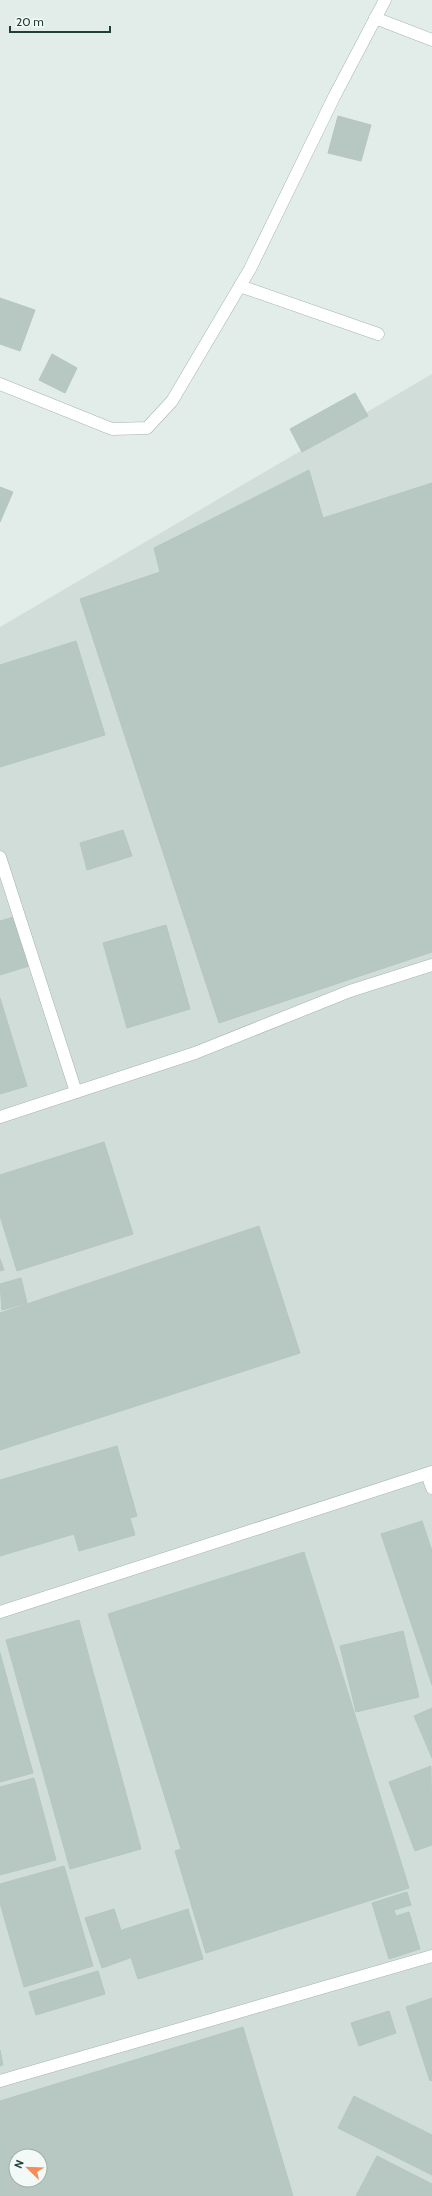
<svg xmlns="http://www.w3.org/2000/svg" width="432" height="2196" font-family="Cabin,sans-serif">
<rect width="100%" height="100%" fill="#e2ede9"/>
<path fill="#d0ddd8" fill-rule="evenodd" d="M432,374V2196H0V627ZM16,2156H40V2180H16Z"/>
<g fill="#b7c8c2" stroke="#b4c7c1" fill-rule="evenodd">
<path d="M338,116L371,125L361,161L328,153Z"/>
<path d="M0,298L35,310L20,351L0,344Z"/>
<path d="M52,354L77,368L65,393L39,380Z"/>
<path d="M355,393L368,416L302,452L290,429Z"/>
<path d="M309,470L323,518L432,483V952L219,1023L80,599L160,572L154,548Z"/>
<path d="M0,487L13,492L0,522Z"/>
<path d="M76,641L105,735L0,767V665Z"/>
<path d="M123,830L132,856L87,870L80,843Z"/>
<path d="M14,917L29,966L0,975V921Z"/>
<path d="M166,925L190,1009L127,1028L103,943Z"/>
<path d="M0,998L27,1086L0,1094Z"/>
<path d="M104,1142L133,1234L17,1271L0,1216V1175Z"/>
<path d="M259,1226L300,1353L0,1450V1313Z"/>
<path d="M0,1259L4,1270L0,1271Z"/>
<path d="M21,1278L27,1303L2,1310L0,1284Z"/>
<path d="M117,1446L137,1516L130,1518L135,1535L79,1551L74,1534L0,1556V1480Z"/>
<path d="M422,1521L432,1551V1685L381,1534Z"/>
<path d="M304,1552L409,1888L206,1953L175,1851L181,1849L108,1614Z"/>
<path d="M79,1620L141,1849L70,1869L6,1640Z"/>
<path d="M403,1631L419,1697L356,1712L340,1646Z"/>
<path d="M0,1653L33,1773L0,1782Z"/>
<path d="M432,1708V1758L414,1716Z"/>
<path d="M431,1766L432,1845L415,1851L389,1782Z"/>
<path d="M34,1778L56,1860L0,1875V1787Z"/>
<path d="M64,1866L93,1966L24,1987L0,1903V1884Z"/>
<path d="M407,1892L411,1905L394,1910L396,1916L409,1912L420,1949L389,1959L372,1903Z"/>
<path d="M114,1909L130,1958L102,1968L85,1918Z"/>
<path d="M188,1909L203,1959L138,1979L122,1930Z"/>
<path d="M98,1971L105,1994L36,2015L29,1992Z"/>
<path d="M432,1998V2080L430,2081L406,2007Z"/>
<path d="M389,2011L396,2033L359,2046L351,2023Z"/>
<path d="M243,2027L293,2196H0V2101ZM16,2156H40V2180H16Z"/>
<path d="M0,2050L3,2065L0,2066Z"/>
<path d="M354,2096L432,2135V2175L338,2128Z"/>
<path d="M377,2156L432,2184V2196H356Z"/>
</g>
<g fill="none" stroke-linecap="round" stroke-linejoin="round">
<g stroke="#a4b5b1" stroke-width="13">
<g id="lane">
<path d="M0,1117L195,1053L350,991L432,965"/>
<path d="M427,1474L432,1488"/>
<path d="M0,1612L432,1472"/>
<path d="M0,2081L432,1956"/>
</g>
</g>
<g stroke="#a4b5b1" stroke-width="13">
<g id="street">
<path d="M375,18L432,40"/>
<path d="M240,286L378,334"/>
<path d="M0,384L112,429L147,428L172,401L250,269L334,97L385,0"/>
<path d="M0,857L76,1092"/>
</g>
</g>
<use href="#lane" stroke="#fff" stroke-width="12"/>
<use href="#street" stroke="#fff" stroke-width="12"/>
</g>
<g transform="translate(28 2168) rotate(293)"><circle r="19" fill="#f3f9f6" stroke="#9faeaa"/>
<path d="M0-3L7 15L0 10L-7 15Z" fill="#f78c56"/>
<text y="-6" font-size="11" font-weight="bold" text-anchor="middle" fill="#213e39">N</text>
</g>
<path d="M10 26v6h100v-6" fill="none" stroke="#213e39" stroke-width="2"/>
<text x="16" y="26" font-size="12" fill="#213e39" stroke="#f3f9f6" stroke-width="3" paint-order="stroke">20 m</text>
</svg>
